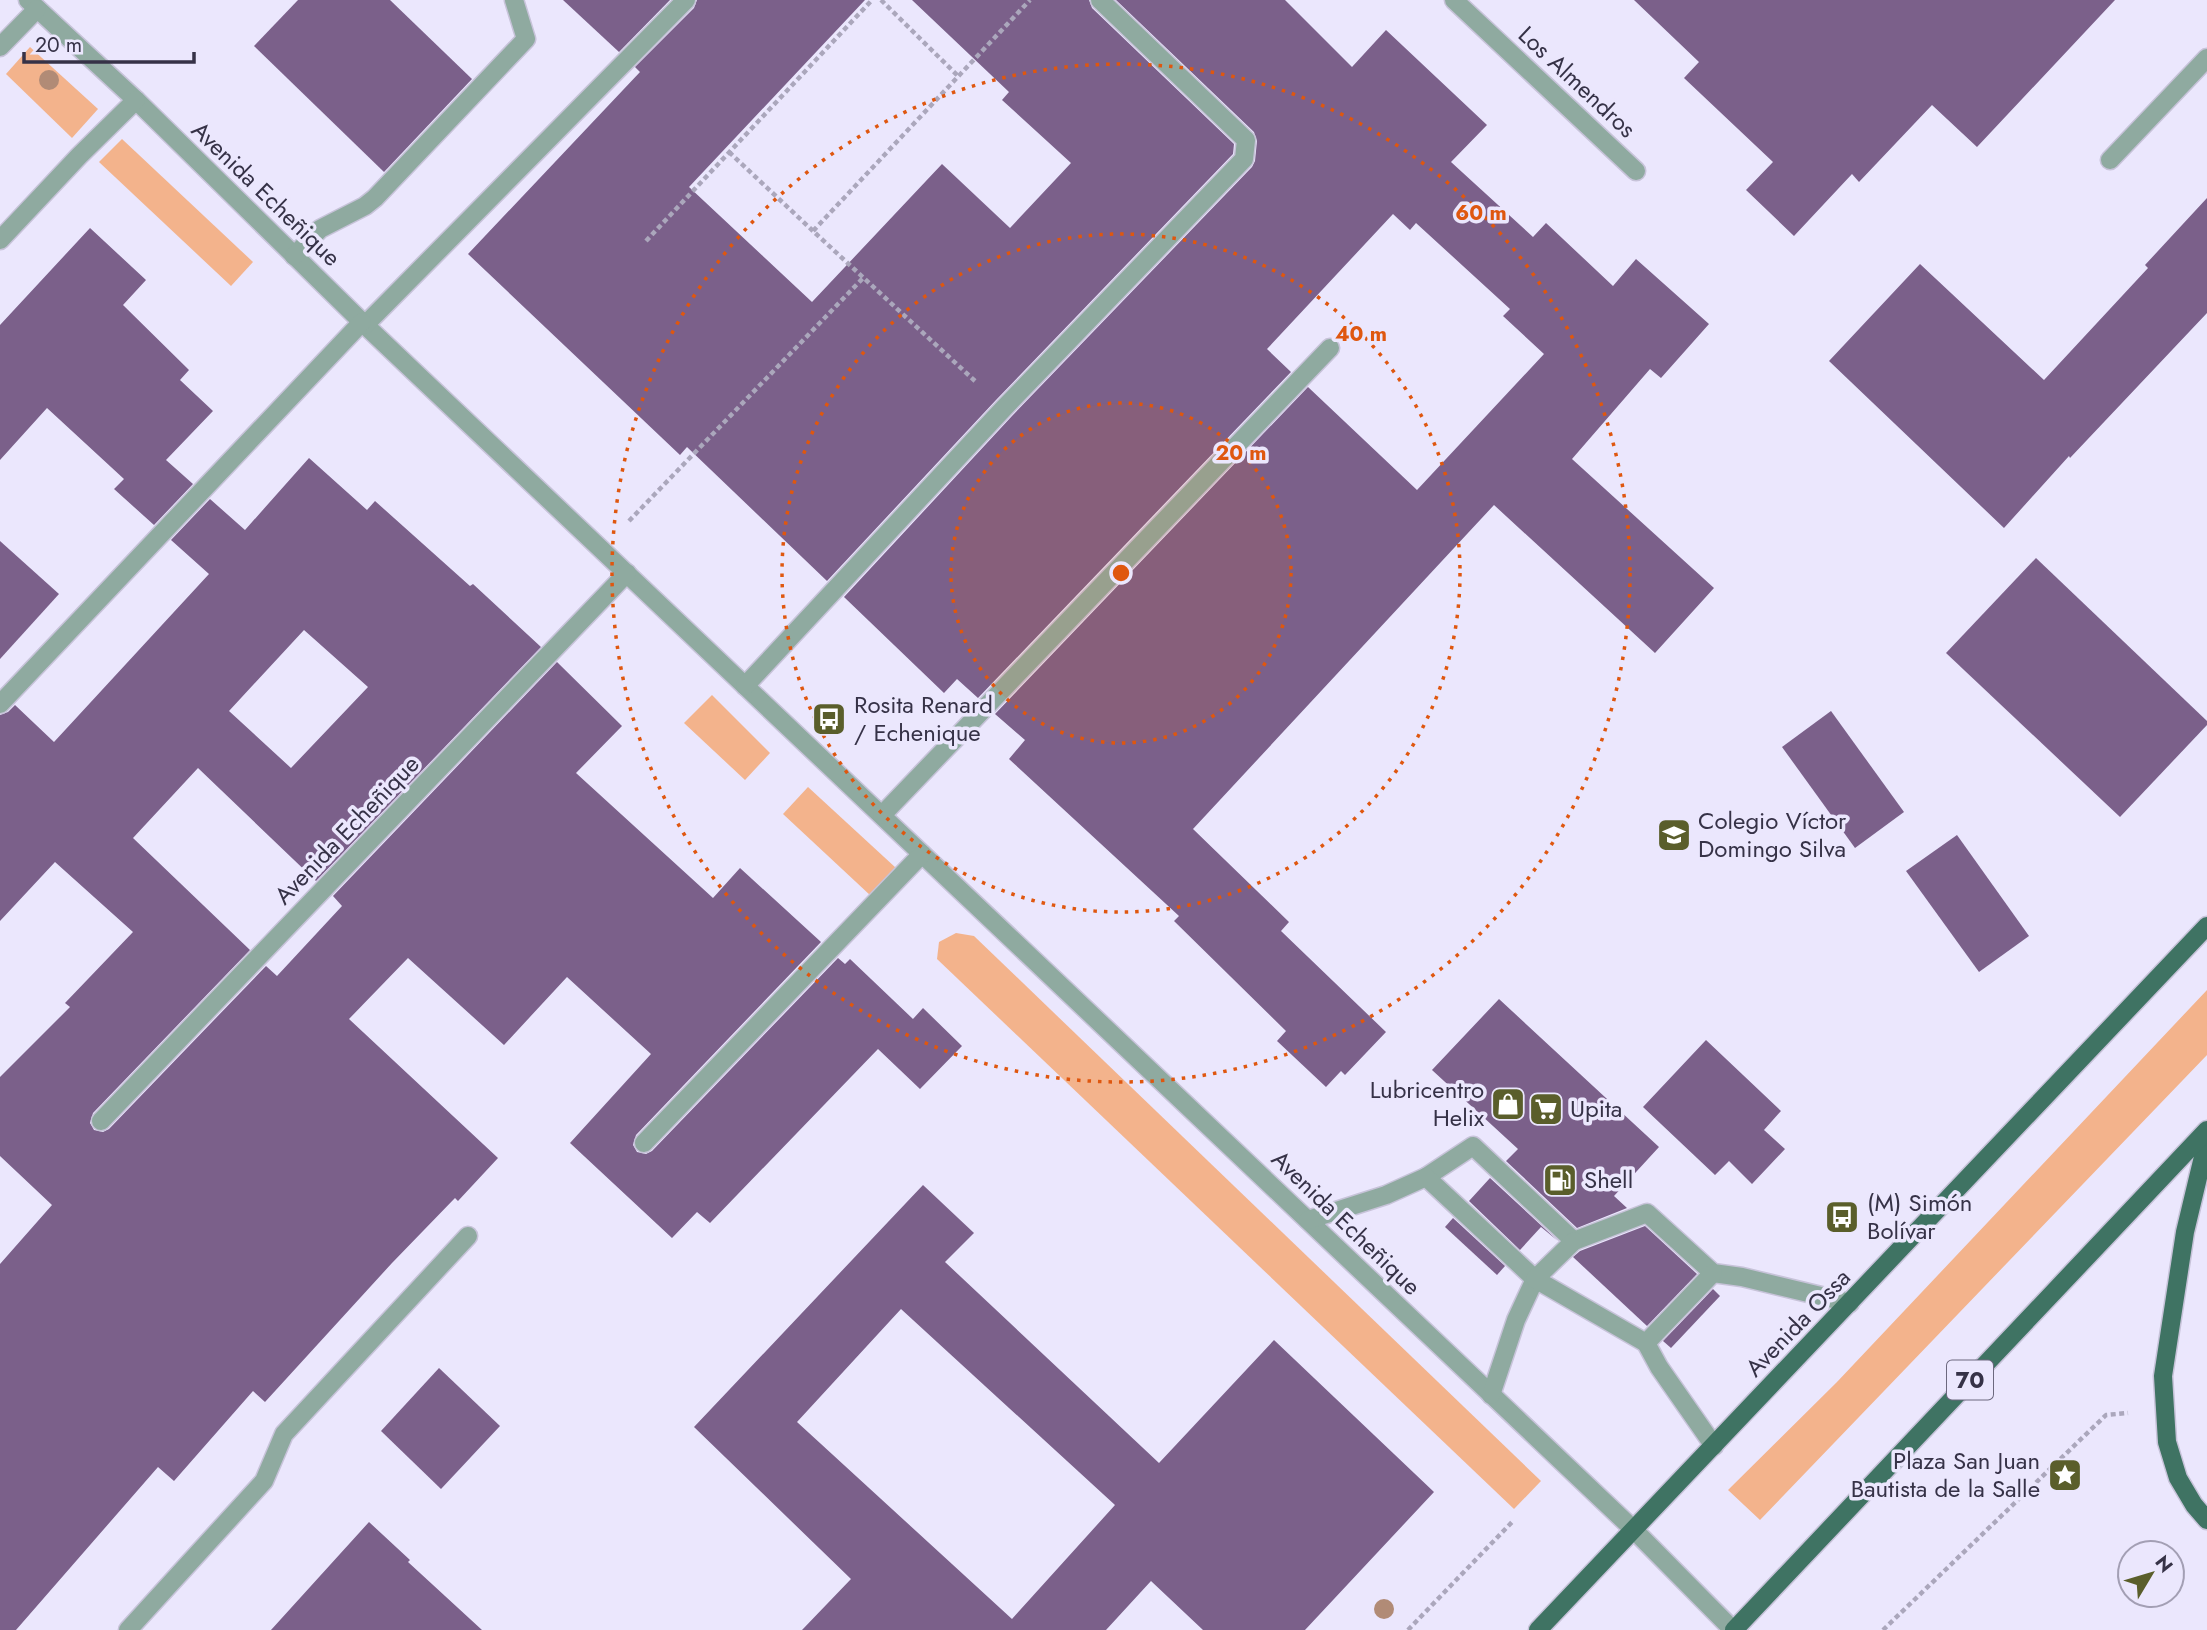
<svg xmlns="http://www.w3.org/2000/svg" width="2207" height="1630" font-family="Jost,sans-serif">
<rect width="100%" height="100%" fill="#ebe7fd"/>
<g fill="#f3b38c">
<path d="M30,47L98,109L72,138L6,74Z"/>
<path d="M122,139L253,262L231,286L99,162Z"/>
<path d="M712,695L770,753L745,780L684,723Z"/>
<path d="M808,787L896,868L871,896L783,814Z"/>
<path d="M956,933L974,936L1541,1481L1514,1509L937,959L939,942Z"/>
<path d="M2207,990V1055L1760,1520L1728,1490L1837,1382Z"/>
</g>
<g fill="#7b608a" fill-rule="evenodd">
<path d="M298,0H390L472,79L384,172L254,46Z"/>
<path d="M563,0H670L619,52Z"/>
<path d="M697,0H865L689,187L812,302L942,164L1010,228L1071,163L1002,100L1009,92L912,0H1089L1092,8L1234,144L1233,154L996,400L827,581L687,447L680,455L468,254L640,72L635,67L694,8Z"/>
<path d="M1116,0H1285L1352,67L1386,30L1487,125L1451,162L1533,237L1546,223L1613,286L1636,259L1709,324L1661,378L1650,369L1572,459L1714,588L1655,653L1494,505L1193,829L1289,922L1281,931L1386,1032L1345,1075L1341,1071L1326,1087L1277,1041L1286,1031L1174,921L1179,916L1009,759L1025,740L995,714L1308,387L1417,490L1544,354L1503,316L1510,309L1416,223L1410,230L1393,214L1267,349L1291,372L978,698L957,679L944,693L844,597L1012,416L1252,167L1255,161L1257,141L1254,132Z"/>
<path d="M1634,0H2115L1977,147L1932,105L1859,182L1852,174L1794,236L1746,190L1773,162L1684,78L1699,62Z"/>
<path d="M2207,198V313L2070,458L2069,456L2004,528L1829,361L1920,264L2044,380L2148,268L2145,265Z"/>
<path d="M90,228L146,280L123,305L189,370L180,380L213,411L166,460L193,484L154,525L114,489L124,479L47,408L0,460V325Z"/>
<path d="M309,458L367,510L375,501L470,586L473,584L541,647L316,881L198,768L133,838L250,950L93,1113L90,1123L94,1130L103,1132L109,1129L266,966L277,976L342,906L333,896L557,662L622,726L576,773L713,898L740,868L821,942L636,1135L633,1145L637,1152L646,1154L652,1151L838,958L845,964L850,959L913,1019L923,1008L962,1046L920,1089L878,1049L710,1223L697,1212L672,1238L570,1143L651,1054L567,977L504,1045L408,958L349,1019L498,1158L458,1201L455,1198L392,1263L265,1402L253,1391L174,1481L158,1467L16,1630H0V1264L52,1205L0,1156V1077L70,1007L65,1003L133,932L55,862L0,921V715L8,712L15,705L54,742L209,574L171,540L210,499L245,530ZM304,630L368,687L291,768L229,711Z"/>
<path d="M0,541L59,594L0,659Z"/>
<path d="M2036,558L2207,721V725L2120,817L1946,653Z"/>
<path d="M1831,711L1904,812L1855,848L1782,747Z"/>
<path d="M1957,835L2029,936L1979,972L1906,871Z"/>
<path d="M1499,999L1659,1147L1614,1196L1627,1208L1577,1228L1506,1161L1518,1149L1432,1070Z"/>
<path d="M1706,1040L1781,1111L1764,1130L1785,1149L1752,1184L1729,1161L1715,1175L1643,1107Z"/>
<path d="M1490,1178L1558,1241L1541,1227L1520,1250L1469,1201Z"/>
<path d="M923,1185L974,1233L945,1262L1159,1463L1274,1340L1434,1492L1305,1630H1203L1151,1581L1106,1630H802L851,1579L694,1427ZM901,1309L1115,1505L1012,1619L797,1422Z"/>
<path d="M1453,1218L1505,1266L1497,1275L1445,1227Z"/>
<path d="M1645,1226L1697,1274L1647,1326L1573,1257L1580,1251Z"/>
<path d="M1713,1289L1720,1296L1671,1348L1663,1341Z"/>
<path d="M439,1368L500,1426L441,1489L381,1431Z"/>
<path d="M369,1522L410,1560L408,1562L482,1630H271Z"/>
</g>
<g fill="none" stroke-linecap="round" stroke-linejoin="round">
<g stroke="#c7c3d9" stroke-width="21">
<g id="minor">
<path d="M28,0L136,100L365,325L1634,1530L1733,1630"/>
<path d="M1454,0L1636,171"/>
<path d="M0,47L37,9"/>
<path d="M2110,160L2207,58"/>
<path d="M0,240L79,156L136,100"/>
<path d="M294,256L320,229L365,206L375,198L526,39L514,0"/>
<path d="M365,325L686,0"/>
<path d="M745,686L1004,408L1244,159L1246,140L1100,0"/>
<path d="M0,704L362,322"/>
<path d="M882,815L1330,348"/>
<path d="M101,1121L627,573"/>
<path d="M644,1143L922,854"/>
<path d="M1426,1177L1473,1146L1574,1241L1647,1213L1713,1273L1742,1277L1850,1303"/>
<path d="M1308,1220L1386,1195L1426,1177L1535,1279L1516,1320L1491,1395"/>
<path d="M1574,1241L1535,1279L1646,1343L1659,1367L1714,1446"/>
<path d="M1646,1343L1713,1273"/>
<path d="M128,1630L264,1481L284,1434L468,1236"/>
</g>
</g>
<g stroke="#c7c3d9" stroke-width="21">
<g id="major">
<path d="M2207,1140L2185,1232L2163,1376L2167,1442L2178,1478L2194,1505L2207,1520"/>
<path d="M1538,1630L2207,926"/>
<path d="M1734,1630L2207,1130"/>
</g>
</g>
<g stroke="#aba7bc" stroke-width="4.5" stroke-dasharray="5 3.5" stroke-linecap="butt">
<path d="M881,0L958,76"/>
<path d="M729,152L813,231"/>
<path d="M646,241L872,0"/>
<path d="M975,381L813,231L1030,0"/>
<path d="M629,521L864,277"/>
<path d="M1408,1630L1514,1520"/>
<path d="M1883,1630L2106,1415L2128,1413"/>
</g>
<use href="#minor" stroke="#8faaa0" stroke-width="18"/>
<use href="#major" stroke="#3f7363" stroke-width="18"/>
</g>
<g fill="#b18b76">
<circle cx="49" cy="80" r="10"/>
<circle cx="1384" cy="1609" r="10"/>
</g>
<circle cx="1121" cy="573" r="170" fill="#df570f" fill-opacity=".12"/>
<g fill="none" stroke="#df570f" stroke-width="3.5" stroke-dasharray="3.5 7">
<circle cx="1121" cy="573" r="170"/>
<circle cx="1121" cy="573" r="339"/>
<circle cx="1121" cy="573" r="509"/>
</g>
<defs>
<g id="bus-square" transform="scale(1.75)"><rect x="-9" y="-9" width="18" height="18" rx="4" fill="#5a5e2b" stroke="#ebe7fd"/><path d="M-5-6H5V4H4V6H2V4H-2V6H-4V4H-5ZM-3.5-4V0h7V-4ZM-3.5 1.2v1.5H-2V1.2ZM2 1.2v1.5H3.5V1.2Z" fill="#fff"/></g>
<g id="school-square" transform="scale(1.75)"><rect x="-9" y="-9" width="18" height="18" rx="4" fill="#5a5e2b" stroke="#ebe7fd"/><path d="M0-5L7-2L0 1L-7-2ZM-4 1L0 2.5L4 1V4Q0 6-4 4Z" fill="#fff"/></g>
<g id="shop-square" transform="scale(1.75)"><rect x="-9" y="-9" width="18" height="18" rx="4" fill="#5a5e2b" stroke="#ebe7fd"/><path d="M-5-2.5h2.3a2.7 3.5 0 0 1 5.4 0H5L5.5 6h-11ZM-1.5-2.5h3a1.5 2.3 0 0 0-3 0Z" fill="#fff"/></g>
<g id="supermarket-square" transform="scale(1.75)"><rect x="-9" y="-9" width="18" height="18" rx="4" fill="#5a5e2b" stroke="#ebe7fd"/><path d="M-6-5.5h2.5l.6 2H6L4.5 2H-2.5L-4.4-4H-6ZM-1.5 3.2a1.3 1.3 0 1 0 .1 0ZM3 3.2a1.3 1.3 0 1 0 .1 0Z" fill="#fff"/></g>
<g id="fuel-square" transform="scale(1.75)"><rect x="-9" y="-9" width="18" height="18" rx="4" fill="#5a5e2b" stroke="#ebe7fd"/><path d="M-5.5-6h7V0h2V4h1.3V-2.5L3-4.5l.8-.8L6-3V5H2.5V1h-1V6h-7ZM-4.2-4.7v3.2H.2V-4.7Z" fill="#fff"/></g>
<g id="sight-square" transform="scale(1.75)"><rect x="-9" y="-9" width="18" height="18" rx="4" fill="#5a5e2b" stroke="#ebe7fd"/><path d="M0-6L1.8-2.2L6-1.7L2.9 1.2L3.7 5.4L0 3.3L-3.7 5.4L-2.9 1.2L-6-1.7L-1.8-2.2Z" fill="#fff"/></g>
</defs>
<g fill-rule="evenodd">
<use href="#bus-square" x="829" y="719"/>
<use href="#school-square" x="1674" y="835"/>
<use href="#shop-square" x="1508" y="1104"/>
<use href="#supermarket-square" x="1546" y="1109"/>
<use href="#fuel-square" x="1560" y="1180"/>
<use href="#bus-square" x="1842" y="1217"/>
<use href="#sight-square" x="2065" y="1475"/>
</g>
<g text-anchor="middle" stroke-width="7" stroke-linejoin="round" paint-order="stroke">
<rect fill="#ebe7fd" stroke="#6c687e" stroke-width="2" x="1947" y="1360.5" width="46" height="39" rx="5"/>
<g font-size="23" font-weight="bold" fill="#363247">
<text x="1970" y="1388">70</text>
</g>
<g font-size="24" fill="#363247" stroke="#ebe7fd">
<text transform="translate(1577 82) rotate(43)" y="8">Los Almendros</text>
<text transform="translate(266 194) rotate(44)" y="8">Avenida Echeñique</text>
<text transform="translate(347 830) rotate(-46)" y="8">Avenida Echeñique</text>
<text transform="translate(1346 1223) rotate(44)" y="8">Avenida Echeñique</text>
<text transform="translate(1798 1323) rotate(-46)" y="8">Avenida Ossa</text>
</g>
<g font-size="24" fill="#363247" stroke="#ebe7fd" text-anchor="start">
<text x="854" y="713">Rosita Renard<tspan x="854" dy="28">/ Echenique</tspan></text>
<text x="1698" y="829">Colegio Víctor<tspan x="1698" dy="28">Domingo Silva</tspan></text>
<text x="1484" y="1098" text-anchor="end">Lubricentro<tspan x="1484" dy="28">Helix</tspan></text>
<text x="1570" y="1117">Upita</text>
<text x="1584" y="1188">Shell</text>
<text x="1867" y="1211">(M) Simón<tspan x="1867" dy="28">Bolívar</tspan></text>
<text x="2040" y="1469" text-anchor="end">Plaza San Juan<tspan x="2040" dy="28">Bautista de la Salle</tspan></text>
</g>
</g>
<circle cx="1121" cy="573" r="10" fill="#df570f" stroke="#ebe7fd" stroke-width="3.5"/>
<g font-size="21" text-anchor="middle" font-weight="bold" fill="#df570f" stroke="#ebe7fd" stroke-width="7" stroke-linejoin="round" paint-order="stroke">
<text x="1481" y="220">60 m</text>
<text x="1361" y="341">40 m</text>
<text x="1241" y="460">20 m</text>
</g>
<g transform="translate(2151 1574) rotate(52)"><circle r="33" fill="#ebe7fd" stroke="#a39fb4" stroke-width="2"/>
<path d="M0-5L12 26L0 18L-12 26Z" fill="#5a5e2b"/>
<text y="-10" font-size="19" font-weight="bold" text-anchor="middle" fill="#363247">N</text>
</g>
<path d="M24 52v10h170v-10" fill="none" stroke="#363247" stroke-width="3.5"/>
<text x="35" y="52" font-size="21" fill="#363247" stroke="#ebe7fd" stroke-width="5" paint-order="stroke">20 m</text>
</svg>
